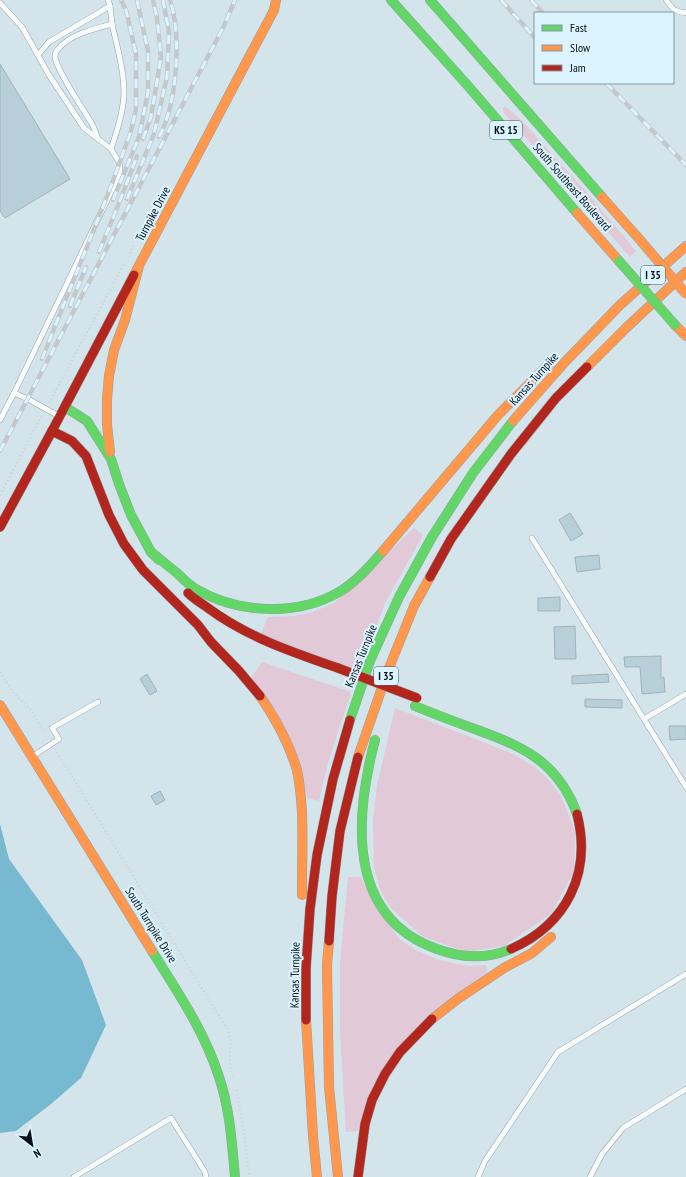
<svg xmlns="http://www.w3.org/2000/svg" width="686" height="1177" font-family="'PT Sans Narrow',sans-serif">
<rect width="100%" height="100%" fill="#d3e4eb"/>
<g fill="#e1c9d7">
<path d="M505,106L520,119L589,195L636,251L630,257L504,113L503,108Z"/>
<path d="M414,528L423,535L386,601L358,673L261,634L268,617L294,616L313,612L334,603Z"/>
<path d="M262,662L351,692L328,763L319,801L308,798L251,678Z"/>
<path d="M395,708L511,753L535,767L548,779L561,796L575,831L574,871L551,914L504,946L466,952L422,936L392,909L381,892L374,868L373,820L377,786Z"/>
<path d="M348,877H360L399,939L419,952L439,960L468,966L486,965L487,972L427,1016L357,1131L346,1132L340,1033V962Z"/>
</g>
<path fill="#78b9d2" d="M0,824L9,859L82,960L106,1025L81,1078L51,1104L16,1131L0,1133Z"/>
<g fill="#b7cfd9" stroke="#a4b1b7">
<path d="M0,64L70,179L5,218L0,211Z"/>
<path d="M570,513L583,534L571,541L559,520Z"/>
<path d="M599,555L600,569L577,572L575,557Z"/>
<path d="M560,597V611H538V598Z"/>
<path d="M575,626L576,659H555L554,627Z"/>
<path d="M661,656V678L664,677L665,692L642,694L640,667H625L624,657Z"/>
<path d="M147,674L157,691L150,695L140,679Z"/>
<path d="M608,674L609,682L572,684V676Z"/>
<path d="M585,699L622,700V708L585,707Z"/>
<path d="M669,726H686V739L670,740Z"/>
<path d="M160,791L165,800L156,805L151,796Z"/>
</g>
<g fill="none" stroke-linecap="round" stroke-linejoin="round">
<g stroke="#94a1a7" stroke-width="6">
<g id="lane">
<path d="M666,0L674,10L684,13L686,12"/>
<path d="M0,3L22,27L49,75L84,128L111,149L119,162L120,169L119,175L112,190L14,393L0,420"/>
<path d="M110,6L112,24"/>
<path d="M38,55L49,42L110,6L108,0"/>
<path d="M98,139C96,134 95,129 92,124C85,112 55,68 55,56C55,54 57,50 59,48C71,34 94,29 112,24C117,46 124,70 124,94C123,113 117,131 111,149"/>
<path d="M14,393L28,399L57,415"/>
<path d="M532,538L686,787"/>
<path d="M644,719L686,694"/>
<path d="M33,756L59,739L52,728L98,702"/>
<path d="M74,1177L171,1118L205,1172L206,1177"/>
<path d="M478,1177L485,1161L558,1052L686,974"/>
<path d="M590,1177L602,1154L623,1128L686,1089"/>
</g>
</g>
<g stroke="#94a1a7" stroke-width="10">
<g id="fast">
<path d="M391,0L469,87L577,213"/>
<path d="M430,0L602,197"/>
<path d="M65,407L87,421L111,459L119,484L131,515L151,552L159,560"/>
<path d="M151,552C160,559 168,566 177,573C183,579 189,585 196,589C237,613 296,617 339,592C356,582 370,566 383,551"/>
<path d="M415,706C434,714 453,721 472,728C522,746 558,761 577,814"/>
<path d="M350,720L370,661L399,597L432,537L473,473L513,421"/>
<path d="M375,740C355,816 346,917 437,949C461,958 487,959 511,949"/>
<path d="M152,951C177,991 205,1032 219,1077C230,1109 232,1144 235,1177"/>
</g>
</g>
<g stroke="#94a1a7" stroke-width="10">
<g id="slow">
<path d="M602,197L641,241"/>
<path d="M577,213L619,261"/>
<path d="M134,275L274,10L276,0"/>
<path d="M675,325L686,336"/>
<path d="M587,367L626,328L686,272"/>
<path d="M513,421L564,363L620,305L686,246"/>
<path d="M110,452L107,425V399L109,376L114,350L125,320L139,266"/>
<path d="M383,551L498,415L550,363"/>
<path d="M260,696C275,718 288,741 296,767C300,781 301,797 302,812C303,840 302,867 302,895"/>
<path d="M0,705L152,951"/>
<path d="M358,757L387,673L414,606L430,577"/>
<path d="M329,941L327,965L329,1087L338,1177"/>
<path d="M432,1019L459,998L504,968L532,953L551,937"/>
<path d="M306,1020L313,1136L317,1177"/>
</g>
</g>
<g stroke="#94a1a7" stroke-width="10">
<g id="jam">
<path d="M52,431L134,275"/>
<path d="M52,431L72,441L86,456L109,515L124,544L143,570L198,625L211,642L239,671L260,696"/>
<path d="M0,527L52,431"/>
<path d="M430,577L451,539L511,454L556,398L587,367"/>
<path d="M188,593C194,599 201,603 208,608C247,637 292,652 338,668"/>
<path d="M329,941L332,896L340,831L358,757"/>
<path d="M511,949C567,924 592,873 577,814"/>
<path d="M306,1020V968L310,909L317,855L333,779L350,720"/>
<path d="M358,1177L365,1124L372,1100L385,1074L400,1052L432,1019"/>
</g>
</g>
<g stroke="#cdd2d5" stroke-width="2" stroke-dasharray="1 3" stroke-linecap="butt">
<path d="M128,257L134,245"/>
<path d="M49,403L125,262"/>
<path d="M0,495L42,415"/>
<path d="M0,672L12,691L30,709L45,733"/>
<path d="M55,749L227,1029L231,1039L230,1050V1063L233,1076"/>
<path d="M236,1090C243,1119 246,1148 249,1177"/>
</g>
<use href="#lane" stroke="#f8fbfc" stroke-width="5"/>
<use href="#fast" stroke="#63d668" stroke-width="9"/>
<use href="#slow" stroke="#ff974d" stroke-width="9"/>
<use href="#jam" stroke="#b3261e" stroke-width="9"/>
<g stroke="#c3c8ca" stroke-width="4.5">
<g id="rail">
<path d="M501,0L535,38"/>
<path d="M531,0L543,13"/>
<path d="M606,83L686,165"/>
<path d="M159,137C177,105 182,35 170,0"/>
<path d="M143,139L151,117L161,57L157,18L153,0"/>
<path d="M127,199L154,134L167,77L169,32L163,0"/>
<path d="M113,200L139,137L148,92V51L137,0"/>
<path d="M99,252L121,198L137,156"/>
<path d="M70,306L86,267"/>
<path d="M42,359L110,189L131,131L136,109V54L126,10L121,0"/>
<path d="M0,451L224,26L235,0"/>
</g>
</g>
<use href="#rail" stroke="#dbf4ff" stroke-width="3" stroke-dasharray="9" stroke-linecap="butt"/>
<g stroke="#a09ea5" stroke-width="10" stroke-linecap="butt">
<path id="fast-bridge" d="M619,261L675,325"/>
</g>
<g stroke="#a09ea5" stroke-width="10" stroke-linecap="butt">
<path id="slow-bridge" d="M641,241L686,294"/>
</g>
<g stroke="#a09ea5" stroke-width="10" stroke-linecap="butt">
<path id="jam-bridge" d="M338,668L417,698"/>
</g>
<use href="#fast-bridge" stroke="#63d668" stroke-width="9"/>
<use href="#slow-bridge" stroke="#ff974d" stroke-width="9"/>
<use href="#jam-bridge" stroke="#b3261e" stroke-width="9"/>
</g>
<g text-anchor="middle" stroke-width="4" stroke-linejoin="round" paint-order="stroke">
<g fill="#dbf4ff" stroke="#45545a" stroke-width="1">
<rect x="490" y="121" width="32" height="18" rx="3"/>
<rect x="641" y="266" width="24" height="18" rx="3"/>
<rect x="374" y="667" width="24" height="18" rx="3"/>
</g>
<g font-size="11" font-weight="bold" fill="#050f14">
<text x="506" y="134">KS 15</text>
<text x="653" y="279">I 35</text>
<text x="386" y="680">I 35</text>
</g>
<g font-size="12" fill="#050f14" stroke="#dbf4ff">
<text transform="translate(572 187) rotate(49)" y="4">South Southeast Boulevard</text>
<text transform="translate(153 214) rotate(-62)" y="4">Turnpike Drive</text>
<text transform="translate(534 379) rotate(-48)" y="4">Kansas Turnpike</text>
<text transform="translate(361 656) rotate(-68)" y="4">Kansas Turnpike</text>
<text transform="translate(151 925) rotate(58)" y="4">South Turnpike Drive</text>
<text transform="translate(295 975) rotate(-89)" y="4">Kansas Turnpike</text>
</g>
</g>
<rect x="534" y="12" width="140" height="72" fill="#dbf4ff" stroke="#8598a1"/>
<rect x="542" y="25" width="20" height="6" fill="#63d668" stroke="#8598a1"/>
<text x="570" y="32" font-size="12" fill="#050f14">Fast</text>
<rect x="542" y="45" width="20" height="6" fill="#ff974d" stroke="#8598a1"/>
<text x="570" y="52" font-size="12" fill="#050f14">Slow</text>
<rect x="542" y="65" width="20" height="6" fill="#b3261e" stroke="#8598a1"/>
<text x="570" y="72" font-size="12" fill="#050f14">Jam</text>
<g transform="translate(32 1145) rotate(149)" stroke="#dbf4ff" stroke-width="3" paint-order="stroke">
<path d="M0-3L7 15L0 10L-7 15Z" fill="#050f14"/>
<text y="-6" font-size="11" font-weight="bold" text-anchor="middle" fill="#050f14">N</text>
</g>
</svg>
